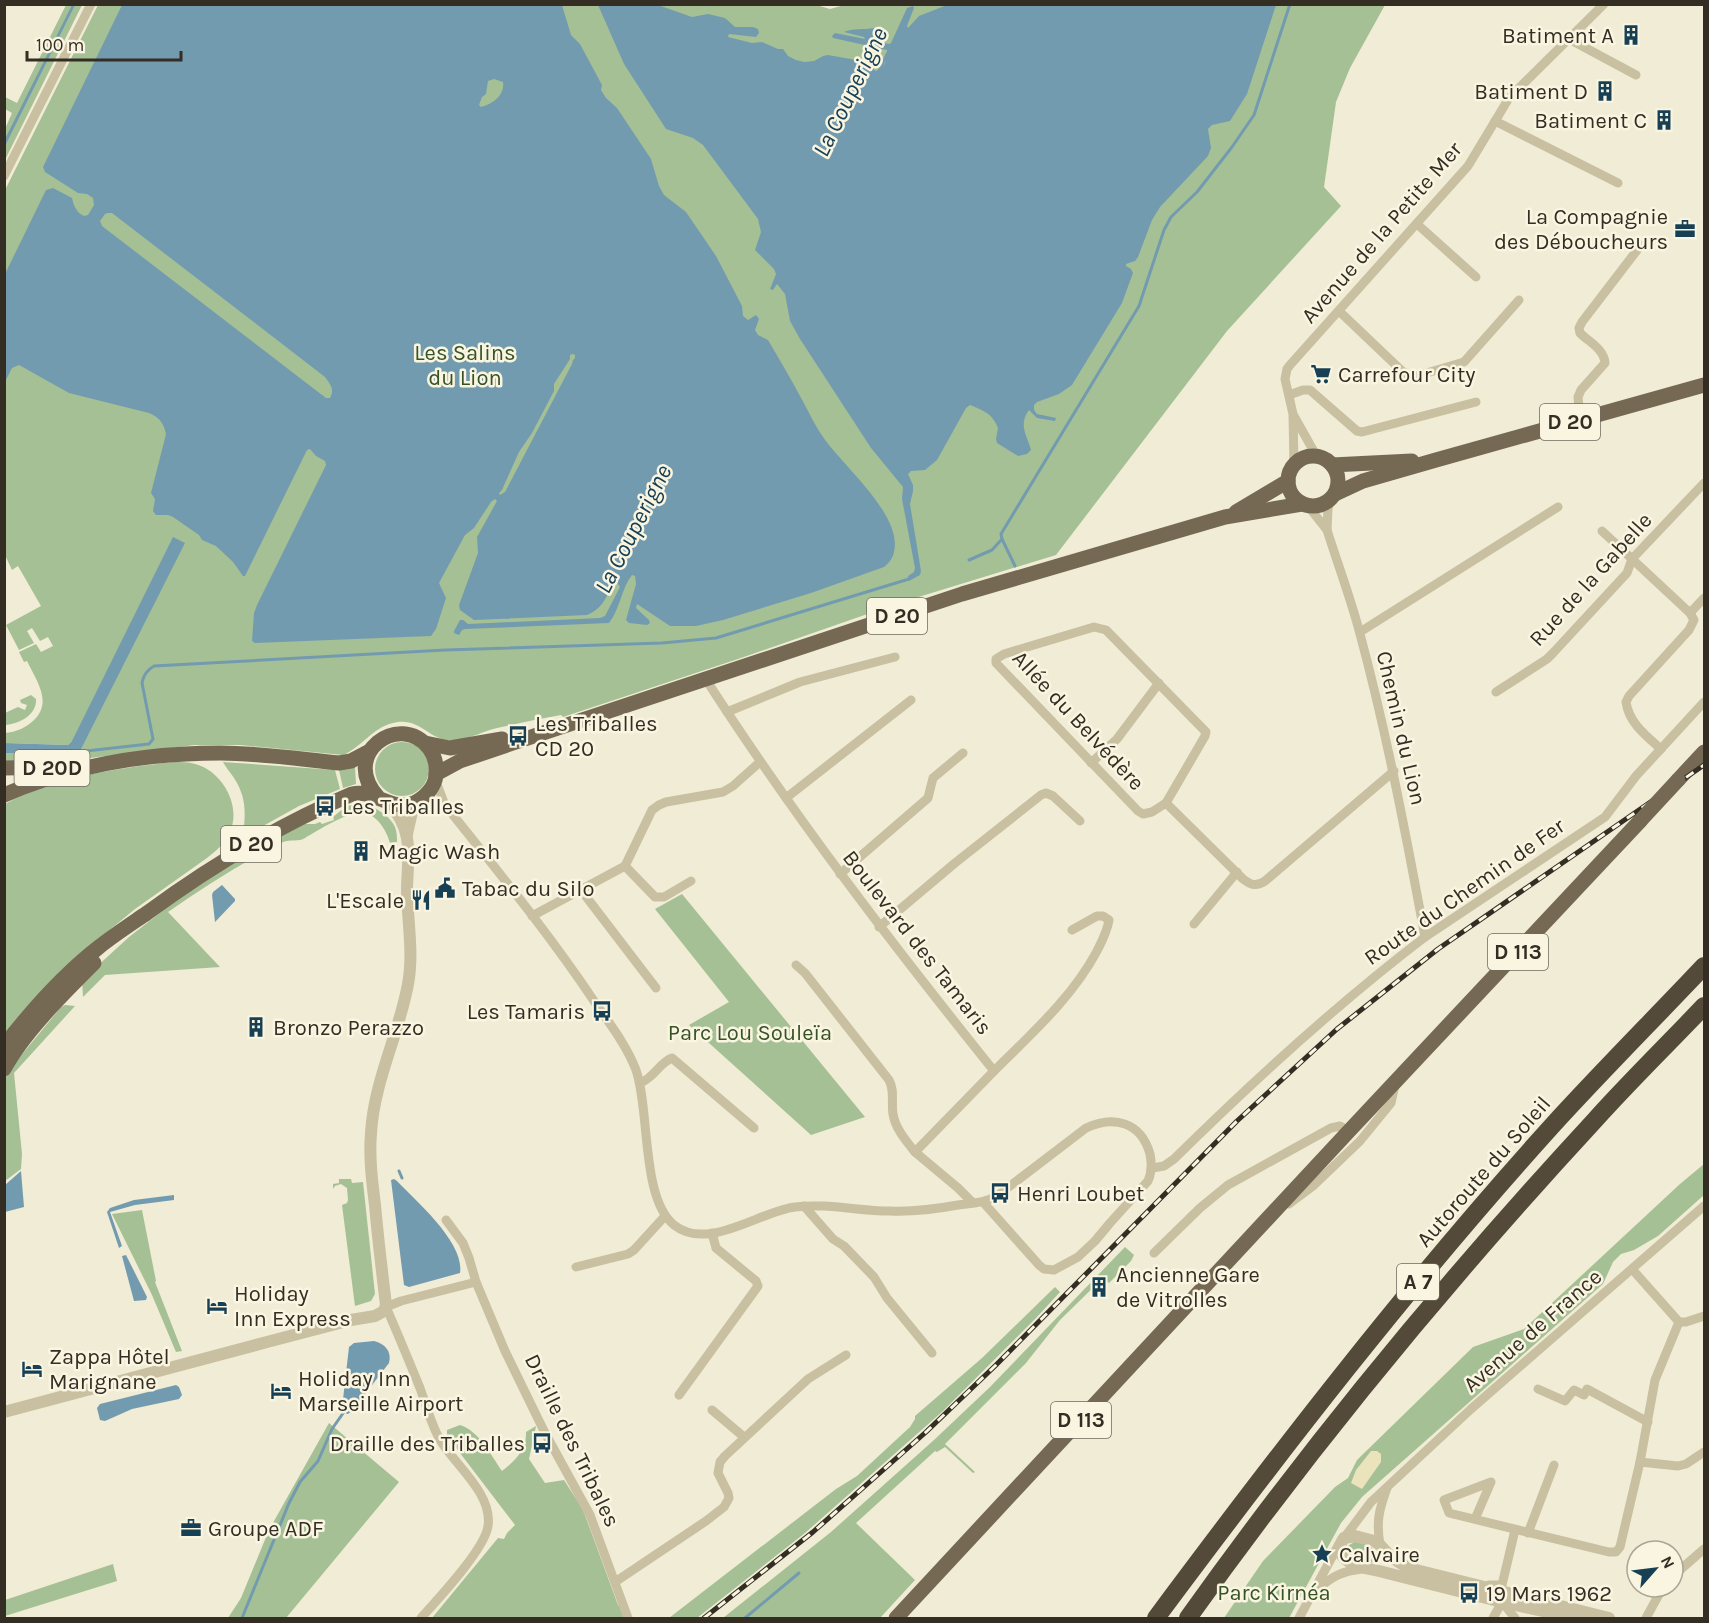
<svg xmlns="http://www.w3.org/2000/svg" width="1709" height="1623" font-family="Karla,sans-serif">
<rect width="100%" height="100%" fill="#f1ecd5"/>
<g fill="#a5c095">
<path d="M813,4L830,9L848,4L1385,5L1350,68L1336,102L1324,187L1341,206L1227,331L1056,555L899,603L738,659L563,717L561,715C538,719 516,724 493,729C479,733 463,742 448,740C429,739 418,716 393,723C372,728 362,747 343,755L240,745H195L50,763L5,762V753L75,754L82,747L72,741L68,745L5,743V733C16,732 26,728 34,720C53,702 36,680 27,661L24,662L19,652L36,644L41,652L53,646L48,637L40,641L32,628L27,631L34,643L19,650L6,625L41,606L18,566L12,570L5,555L4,192L98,5Z"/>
<path d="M66,5H82L5,160V129L12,113L5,109V97L17,103Z"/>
<path d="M31,695L36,699C37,715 19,724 5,725V713L18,707L25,710L27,705L21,703L20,700Z"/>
<circle cx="402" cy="769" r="27"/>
<path d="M173,762C183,762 192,762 201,766C225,776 242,809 229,834C224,844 216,851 207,858L135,909L84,951L5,1036V804C57,776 115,769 173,762Z"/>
<path d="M223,762L335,770L340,789L299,806L245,836L243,834C246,813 246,796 234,778C231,773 226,768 223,762Z"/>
<path d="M355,767L356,784L343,788L339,770Z"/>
<path d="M358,803C371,804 390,815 395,827C397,832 397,838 397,842L390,843C387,832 378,815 364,813C348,811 319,830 305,838C299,842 290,839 283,842C243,862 205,886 168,912L220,967L105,975L83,997L82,980L129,937L201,881L302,824H315L320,822L322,824L334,820L333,817L345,807Z"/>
<path d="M682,894L865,1117L811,1135L689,1025L729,1002L655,909Z"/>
<path d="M65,1005L75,1006L14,1073L22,1154L21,1169L5,1181L4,1080L19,1058L61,1007Z"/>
<path d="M1704,1164V1195L1658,1236L1634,1250L1621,1254L1613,1262L1603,1284L1362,1497L1341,1523L1289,1618H1224L1263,1561L1335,1487L1348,1478L1357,1460L1473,1347L1524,1329L1680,1184Z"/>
<path d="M339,1179H351L352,1183L363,1182L375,1294L371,1301L355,1306L342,1205L347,1203L348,1200L347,1188L341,1184L335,1186L333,1189V1184L339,1183Z"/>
<path d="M142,1210L156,1281L155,1282L182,1351L176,1352L152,1295L112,1214Z"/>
<path d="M1125,1247L1134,1255L1131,1261L1109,1283L1103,1278L1060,1320L1026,1363L945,1444L975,1472L973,1473L945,1447L937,1452L935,1451L856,1523L915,1580L880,1618H723L831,1532L934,1440L990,1387Z"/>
<path d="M1055,1287L1060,1292L1036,1318L943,1411L805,1533L697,1618H669L836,1489L857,1476L910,1427L915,1419V1416L982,1358Z"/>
<path d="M329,1423L399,1482L286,1618H228L241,1598L269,1530Z"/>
<path d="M460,1425C479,1431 491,1455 502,1471C515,1461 527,1449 526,1432L536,1426L529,1459L545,1483L564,1480L582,1508L586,1518L618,1605L621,1608L625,1618H432L498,1538L504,1539L507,1533L515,1525L447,1436V1430Z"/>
<path d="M1354,1542C1363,1542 1373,1546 1377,1554L1373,1562L1370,1563L1352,1560L1347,1553L1348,1546Z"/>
<path d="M113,1564L117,1581L5,1616V1600Z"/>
</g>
<path fill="#eae3bb" d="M1371,1451H1377L1381,1454V1462L1362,1489L1351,1483L1356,1470Z"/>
<g fill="#739baf" fill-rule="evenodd">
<path d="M72,5H75L5,146V139Z"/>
<path d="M122,5H562L571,35L580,44L602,85L601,90L606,98L617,108L651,159L659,186L664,195L686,212L716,256L742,306L743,316L748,320L756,315L759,319L755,330L758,335L768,340C779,359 790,377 800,396C808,410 814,424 823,437C842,465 903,515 894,552C893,558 889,563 884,567L811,593L723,620L696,626H670L637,604L636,608L649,620L650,623L647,625L629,623L626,620L636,584L635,576L632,575C622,587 620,609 609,623L465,629L462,630L459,635L454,633V631L460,620H463L468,624L600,618L605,616L620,587L618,584L612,585C606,598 602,609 587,615L474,620L460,610L459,605L478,553L477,537L497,501L495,499L491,502L474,528L465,535L439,583L446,598L436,629L431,636L255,643L252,641L254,613L257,605L326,465L325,461L316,456L310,449L307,450L245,576H243L233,562L216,546L202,540L199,535L173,517L168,515H156L153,511L155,499L151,493L166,434C163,422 160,418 149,413L69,393L19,365L12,368L5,382V274L46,190L53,188L72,198C74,206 76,212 84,216L88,215L94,205L93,198L87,194L78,193L45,172L43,167ZM494,79L503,82C505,95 493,104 481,107L479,105L482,97L486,94L488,81ZM108,213H112L325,377C330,384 335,389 330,398H326L102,226L100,221L105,214ZM573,354L575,355V358L573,360L572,364L505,492L500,495L499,493L502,490L519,452L532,433L554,391V384L570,359V355Z"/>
<path d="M598,5H658L692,17L708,14L725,18L735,27H753L758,29L759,33L756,37L729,34L728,37L752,43L762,42L778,49H783L788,56L796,60L804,62L814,61L823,56L828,55L862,61L876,71L885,64L887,50L833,38L832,36L835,33L865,39L864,37L844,32C852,28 865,30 874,28L878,33L877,40L878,42L889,44L891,43L907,8L913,6L914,8L907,26L908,28L919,16L947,5H1276L1247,94L1230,121L1212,125L1208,129L1211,148L1208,156L1160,207L1152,220L1138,257L1135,261L1126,264V266L1131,269L1133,273L1122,303L1072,385L1059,394L1037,402L1034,405V410L1037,414L1056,418L1055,421L1037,418L1029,410C1018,425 1027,435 1031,450L1027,454L1018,456L997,443L996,439L998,428C992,413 984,411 970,405L966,408L937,460L925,470L911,471L908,474L913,485V491L910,504L921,571L920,575L909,581L908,576L914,572L915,568L902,499L903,487L871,448L800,339L790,321L785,294L777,284L773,290L770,289L776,274L774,269L755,250L761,232L758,219L703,145L693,138L666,129L624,64Z"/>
<path d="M173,537L185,543L80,751L75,754L5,753V743L68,745L72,741Z"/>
<path d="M222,885L235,899V901L215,922L212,895L213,892Z"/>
<path d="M21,1171L24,1207L5,1212V1185Z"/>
<path d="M394,1179L397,1181C417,1202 465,1243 460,1273L409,1287L404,1285L391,1180Z"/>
<path d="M174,1195V1200L135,1205L110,1212L122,1246L119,1248L107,1212L110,1208L134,1200Z"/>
<path d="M126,1255L147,1297L146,1300L134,1301L122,1256Z"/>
<path d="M374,1341C385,1344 392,1351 389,1363L352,1411L348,1414L345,1413L342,1408L349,1347L354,1343Z"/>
<path d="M176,1385L179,1387L182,1395L179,1399L132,1409L105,1421L100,1420L97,1408L100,1404Z"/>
</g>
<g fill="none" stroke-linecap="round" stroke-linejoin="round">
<g stroke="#739baf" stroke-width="3">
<path d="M880,70L887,54"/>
<path d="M969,560L992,550L1002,539"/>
<path d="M1015,566L1002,539L1001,534L1139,306L1164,230L1171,217L1197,192L1232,147L1254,115L1290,4"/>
<path d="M77,752L149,744L153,739L142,683C143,676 147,670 154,666L445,650L662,643L716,638L909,579"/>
<path d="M399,1171L402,1178"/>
<path d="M242,1618L289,1503L300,1482L318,1461L332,1429L346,1409"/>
<path d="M745,1618L799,1573"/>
</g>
<g stroke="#c9bfa1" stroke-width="9">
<path d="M1569,39L1636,75"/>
<path d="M1495,121L1618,183"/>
<path d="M4,176L91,4"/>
<path d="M1417,224L1476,277"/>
<path d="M1339,311L1402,371L1409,376L1413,377L1464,362L1519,300"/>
<path d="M1289,395L1303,390H1310L1357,431L1362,432L1476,402"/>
<path d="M1294,416L1317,457"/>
<path d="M1580,420L1578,397L1581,390L1605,363C1604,349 1589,342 1580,333L1579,328L1582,322L1641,245"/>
<path d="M1294,465L1293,414L1285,379L1287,369L1290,365L1468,166L1509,98L1604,4"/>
<path d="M1308,506L1327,530L1328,508L1331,499"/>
<path d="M1327,530C1338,565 1351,599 1360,634C1387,734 1406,835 1425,937"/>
<path d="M1602,531L1690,613L1694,620L1689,630L1629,696L1626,702C1629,723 1646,736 1661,749"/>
<path d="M1690,613L1704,598"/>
<path d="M1094,627L1106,630L1206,732L1205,736L1166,803L1152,812L1143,814L1138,811L996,663V659L1004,654Z"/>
<path d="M1360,632L1558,507"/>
<path d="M705,678C793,815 892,944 994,1071L915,1152L958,1188L973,1203"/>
<path d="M1496,692L1547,659L1553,653L1627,573L1632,559L1704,483"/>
<path d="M727,712L800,682L895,657"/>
<path d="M1091,763L1117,739L1159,683"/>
<path d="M435,779L445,805C497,870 550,935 596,1004C610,1024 627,1046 636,1070C650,1110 641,1199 674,1225C708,1252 760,1211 795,1207C827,1203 858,1211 890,1211C913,1212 936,1209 958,1205C972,1203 985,1203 997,1196L1086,1128C1114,1115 1141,1122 1150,1154C1152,1164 1152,1172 1148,1181L1110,1223L1095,1241L1078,1257L1054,1270L1044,1269L1039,1265L983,1202"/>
<path d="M786,798L911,700"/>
<path d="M1166,803L1243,879C1251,885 1256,887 1265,881L1394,771"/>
<path d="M625,866L655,897H664L691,881"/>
<path d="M840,874L928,798L933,778L963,753"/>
<path d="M581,890L656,988"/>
<path d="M532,916L625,866L652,810L659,805L666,802L723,792L733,786L760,762"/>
<path d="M1194,924L1237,872"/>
<path d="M879,927L955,863L1041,795L1046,793L1053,796L1080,821"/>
<path d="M796,965L805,973L889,1080C895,1091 891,1101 893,1114C895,1128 906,1141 915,1152"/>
<path d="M994,1071C1031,1034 1072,998 1097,951C1102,941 1107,932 1109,920L1103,916H1097L1072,930"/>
<path d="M640,1083C655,1077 659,1063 672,1058L754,1128"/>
<path d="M1152,1168L1164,1166L1174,1159C1254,1080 1336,1005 1425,937L1605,817L1636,776L1704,702"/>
<path d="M1289,1204L1313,1186L1360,1141L1391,1103L1395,1085"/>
<path d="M804,1206L833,1239L844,1246L874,1277L887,1298L932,1353"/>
<path d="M446,1220L463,1243L469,1258L476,1282L505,1351L544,1431L590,1515L628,1618"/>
<path d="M1154,1253L1200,1208L1228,1185L1331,1128L1340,1126L1349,1131"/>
<path d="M576,1267L628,1254L634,1250L665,1216"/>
<path d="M1632,1269L1679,1322H1686L1704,1316"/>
<path d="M1538,1389L1565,1401L1574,1390L1584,1395L1587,1389L1648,1422"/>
<path d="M679,1395L758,1286L756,1281L716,1248L712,1233"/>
<path d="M712,1410L744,1437"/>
<path d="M1640,1462L1678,1466L1686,1464L1704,1452"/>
<path d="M1475,1519L1491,1482L1444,1500L1449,1513L1609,1552H1616L1620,1547L1640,1462L1655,1380L1679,1322"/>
<path d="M1528,1533L1554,1465"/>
<path d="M1344,1538L1371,1502L1471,1409L1704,1206"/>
<path d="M1380,1545C1376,1521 1379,1510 1387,1488"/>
<path d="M1673,1576L1704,1549"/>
<path d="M615,1582L706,1521L724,1507L729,1498L728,1493L718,1473L720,1462L725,1456L808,1379L846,1355"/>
<path d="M1489,1585H1502L1515,1530"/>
<path d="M1318,1589C1332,1576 1343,1571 1362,1569"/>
<path d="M421,1618C438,1599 485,1549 488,1526C493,1494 455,1465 440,1440C431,1424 426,1405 420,1388C409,1361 398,1334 386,1307L401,1301L476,1282"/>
<path d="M1299,1618L1339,1544"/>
<path d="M1493,1618L1502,1602L1515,1618"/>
<path d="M1646,1618L1663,1587"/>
</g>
<g stroke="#c9bfa1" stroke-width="12">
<path d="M407,834L414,803"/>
<path d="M4,1412L267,1342L351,1320L375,1316L384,1311L386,1305C382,1272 378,1239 375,1205C372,1181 369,1157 371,1133C374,1081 399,1034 408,984C414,952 407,920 407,888C408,854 414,831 389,803"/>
<path d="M1575,1618L1502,1602L1375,1570C1359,1568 1329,1559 1344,1538L1355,1536L1374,1541L1380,1545L1391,1557L1408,1568L1609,1618"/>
</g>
<g stroke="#766954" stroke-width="15">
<circle cx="1313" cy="481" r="25"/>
<path d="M1332,465L1412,461"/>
<path d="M1335,494L1363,481L1436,460L1704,385"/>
<path d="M1236,512L1288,481"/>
<path d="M425,743L450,748L502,739"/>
<path d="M4,768L63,767"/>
<path d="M436,774L460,761L510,744L962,594L1225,517L1302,504"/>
<path d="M1678,780L1704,752"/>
<path d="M4,795C71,766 147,753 220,753C259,753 299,759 339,763L351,761L370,751"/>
<path d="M4,1046C32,1010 63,975 99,947C114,935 131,924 147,913C212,865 277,826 352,794C374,789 391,812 414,803C425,798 435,787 436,775C437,765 435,756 429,748C399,710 339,755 378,797"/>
<path d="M4,1069C24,1032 64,993 94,963"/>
<path d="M896,1618L1349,1131L1640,821"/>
</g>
<g stroke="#544a3a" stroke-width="18">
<path d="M1156,1618C1281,1450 1410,1283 1551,1127C1601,1072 1653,1020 1704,966"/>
<path d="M1188,1618C1312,1444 1449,1278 1595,1120C1630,1081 1668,1044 1704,1006"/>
</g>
<g stroke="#332d24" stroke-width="5">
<path id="rail" d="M704,1618L813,1532L926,1432L996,1365L1237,1121L1337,1029L1438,949L1704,765"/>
</g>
<use href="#rail" stroke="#f9f5e1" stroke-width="3" stroke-dasharray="9" stroke-linecap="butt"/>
<path stroke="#766954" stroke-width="15" d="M1640,821L1678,780"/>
</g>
<defs>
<g id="building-bare" transform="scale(1.62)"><path d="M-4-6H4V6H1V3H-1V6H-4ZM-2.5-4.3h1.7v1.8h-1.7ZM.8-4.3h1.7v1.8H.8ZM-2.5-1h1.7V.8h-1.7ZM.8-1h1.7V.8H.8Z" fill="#184055" stroke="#f9f5e1" stroke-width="2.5" paint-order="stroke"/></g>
<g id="office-bare" transform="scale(1.62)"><path d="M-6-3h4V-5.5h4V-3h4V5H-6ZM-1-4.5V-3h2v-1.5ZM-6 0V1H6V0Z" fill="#184055" stroke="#f9f5e1" stroke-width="2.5" paint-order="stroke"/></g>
<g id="supermarket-bare" transform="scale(1.62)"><path d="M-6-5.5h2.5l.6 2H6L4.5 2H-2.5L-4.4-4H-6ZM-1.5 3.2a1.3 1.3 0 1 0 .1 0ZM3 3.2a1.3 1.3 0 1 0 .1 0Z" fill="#184055" stroke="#f9f5e1" stroke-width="2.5" paint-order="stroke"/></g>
<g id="bus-bare" transform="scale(1.62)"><path d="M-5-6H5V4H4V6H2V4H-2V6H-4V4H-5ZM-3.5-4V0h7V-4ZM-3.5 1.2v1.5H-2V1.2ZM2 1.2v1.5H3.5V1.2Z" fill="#184055" stroke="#f9f5e1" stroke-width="2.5" paint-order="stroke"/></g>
<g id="civic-bare" transform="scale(1.62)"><path d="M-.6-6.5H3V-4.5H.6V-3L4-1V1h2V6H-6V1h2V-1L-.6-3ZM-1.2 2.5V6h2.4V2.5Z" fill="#184055" stroke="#f9f5e1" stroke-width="2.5" paint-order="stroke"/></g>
<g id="restaurant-bare" transform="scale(1.62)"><path d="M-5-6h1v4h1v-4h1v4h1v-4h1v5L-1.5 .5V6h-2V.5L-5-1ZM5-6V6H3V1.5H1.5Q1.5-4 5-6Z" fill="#184055" stroke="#f9f5e1" stroke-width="2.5" paint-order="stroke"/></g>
<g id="hotel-bare" transform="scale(1.62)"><path d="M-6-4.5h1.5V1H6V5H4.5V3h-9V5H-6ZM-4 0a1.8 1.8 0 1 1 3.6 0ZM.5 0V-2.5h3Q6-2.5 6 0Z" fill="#184055" stroke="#f9f5e1" stroke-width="2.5" paint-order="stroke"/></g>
<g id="sight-bare" transform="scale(1.62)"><path d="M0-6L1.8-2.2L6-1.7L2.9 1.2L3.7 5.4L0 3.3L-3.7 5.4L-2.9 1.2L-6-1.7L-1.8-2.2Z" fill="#184055" stroke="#f9f5e1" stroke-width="2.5" paint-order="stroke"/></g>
</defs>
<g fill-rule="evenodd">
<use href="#building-bare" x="1631" y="35"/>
<use href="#building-bare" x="1605" y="91"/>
<use href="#building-bare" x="1664" y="120"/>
<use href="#office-bare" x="1685" y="229"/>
<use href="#supermarket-bare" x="1321" y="374"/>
<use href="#bus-bare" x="518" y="736"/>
<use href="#bus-bare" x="325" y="806"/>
<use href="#building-bare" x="361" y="851"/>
<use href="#civic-bare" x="445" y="888"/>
<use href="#restaurant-bare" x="421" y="900"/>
<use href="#bus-bare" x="602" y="1011"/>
<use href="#building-bare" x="256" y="1027"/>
<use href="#bus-bare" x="1000" y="1193"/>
<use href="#building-bare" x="1099" y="1287"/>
<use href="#hotel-bare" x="217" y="1306"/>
<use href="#hotel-bare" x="32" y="1369"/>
<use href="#hotel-bare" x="281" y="1391"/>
<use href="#bus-bare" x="542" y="1443"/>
<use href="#office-bare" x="191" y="1528"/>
<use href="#sight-bare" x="1322" y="1554"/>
<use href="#bus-bare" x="1469" y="1593"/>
</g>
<g text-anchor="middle" stroke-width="5" stroke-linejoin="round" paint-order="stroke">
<g fill="#f9f5e1" stroke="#6e695d" stroke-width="1.5">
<rect x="1540" y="404" width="60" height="36" rx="4.5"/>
<rect x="867" y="598" width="60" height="36" rx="4.5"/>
<rect x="14.5" y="750" width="75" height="36" rx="4.5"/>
<rect x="221" y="826" width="60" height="36" rx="4.5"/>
<rect x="1488" y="934" width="60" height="36" rx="4.5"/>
<rect x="1397" y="1264" width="42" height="36" rx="4.5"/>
<rect x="1051" y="1402" width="60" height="36" rx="4.5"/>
</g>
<g font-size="21" font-weight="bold" fill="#332d24">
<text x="1570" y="429">D 20</text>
<text x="897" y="623">D 20</text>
<text x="52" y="775">D 20D</text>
<text x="251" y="851">D 20</text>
<text x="1518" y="959">D 113</text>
<text x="1418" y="1289">A 7</text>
<text x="1081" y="1427">D 113</text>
</g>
<g font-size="22" fill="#332d24" stroke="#f9f5e1" text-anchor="start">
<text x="1614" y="43" text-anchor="end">Batiment A</text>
<text x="1588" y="99" text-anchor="end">Batiment D</text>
<text x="1647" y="128" text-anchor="end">Batiment C</text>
<text x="1668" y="224" text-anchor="end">La Compagnie<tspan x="1668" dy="25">des Déboucheurs</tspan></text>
<text x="1338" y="382">Carrefour City</text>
<text x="535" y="731">Les Triballes<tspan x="535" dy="25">CD 20</tspan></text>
<text x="342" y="814">Les Triballes</text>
<text x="378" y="859">Magic Wash</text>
<text x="462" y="896">Tabac du Silo</text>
<text x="404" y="908" text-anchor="end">L'Escale</text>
<text x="585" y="1019" text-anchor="end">Les Tamaris</text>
<text x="273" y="1035">Bronzo Perazzo</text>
<text x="1017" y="1201">Henri Loubet</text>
<text x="1116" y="1282">Ancienne Gare<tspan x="1116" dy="25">de Vitrolles</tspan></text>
<text x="234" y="1301">Holiday<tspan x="234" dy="25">Inn Express</tspan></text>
<text x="49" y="1364">Zappa Hôtel<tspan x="49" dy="25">Marignane</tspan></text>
<text x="298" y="1386">Holiday Inn<tspan x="298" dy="25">Marseille Airport</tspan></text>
<text x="525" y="1451" text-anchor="end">Draille des Triballes</text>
<text x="208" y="1536">Groupe ADF</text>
<text x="1339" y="1562">Calvaire</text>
<text x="1486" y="1601">19 Mars 1962</text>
</g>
<g font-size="22" fill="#332d24" stroke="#f9f5e1">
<text transform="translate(1381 232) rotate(-49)" y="8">Avenue de la Petite Mer</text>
<text transform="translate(1590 579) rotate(-48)" y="8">Rue de la Gabelle</text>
<text transform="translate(1079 720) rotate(47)" y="8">Allée du Belvédère</text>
<text transform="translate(1402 728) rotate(77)" y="8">Chemin du Lion</text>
<text transform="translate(1464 891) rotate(-35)" y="8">Route du Chemin de Fer</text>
<text transform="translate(918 942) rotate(52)" y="8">Boulevard des Tamaris</text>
<text transform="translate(1483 1171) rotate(-49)" y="8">Autoroute du Soleil</text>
<text transform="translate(1532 1330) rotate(-41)" y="8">Avenue de France</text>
<text transform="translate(573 1440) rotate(64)" y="8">Draille des Tribales</text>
</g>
<g font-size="22" fill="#365227" stroke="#f9f5e1">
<text x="465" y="360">Les Salins<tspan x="465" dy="25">du Lion</tspan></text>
<text x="750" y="1040">Parc Lou Souleïa</text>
<text x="1274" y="1600">Parc Kirnéa</text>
</g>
<g font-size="24" font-style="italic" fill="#184055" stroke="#f9f5e1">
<text transform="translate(850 92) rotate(-64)" y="8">La Couperigne</text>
<text transform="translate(633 529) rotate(-63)" y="8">La Couperigne</text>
</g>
</g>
<rect width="1709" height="1623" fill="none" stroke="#332d24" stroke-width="12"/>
<g transform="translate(1655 1569) rotate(62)"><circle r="28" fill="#f9f5e1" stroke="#aaa595" stroke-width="1.5"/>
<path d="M0-4.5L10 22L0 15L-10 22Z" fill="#184055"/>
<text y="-9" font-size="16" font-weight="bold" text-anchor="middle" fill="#332d24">N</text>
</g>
<path d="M27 51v9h154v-9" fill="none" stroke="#332d24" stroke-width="3"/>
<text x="36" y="51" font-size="18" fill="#332d24" stroke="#f9f5e1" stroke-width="4.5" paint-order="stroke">100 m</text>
</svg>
